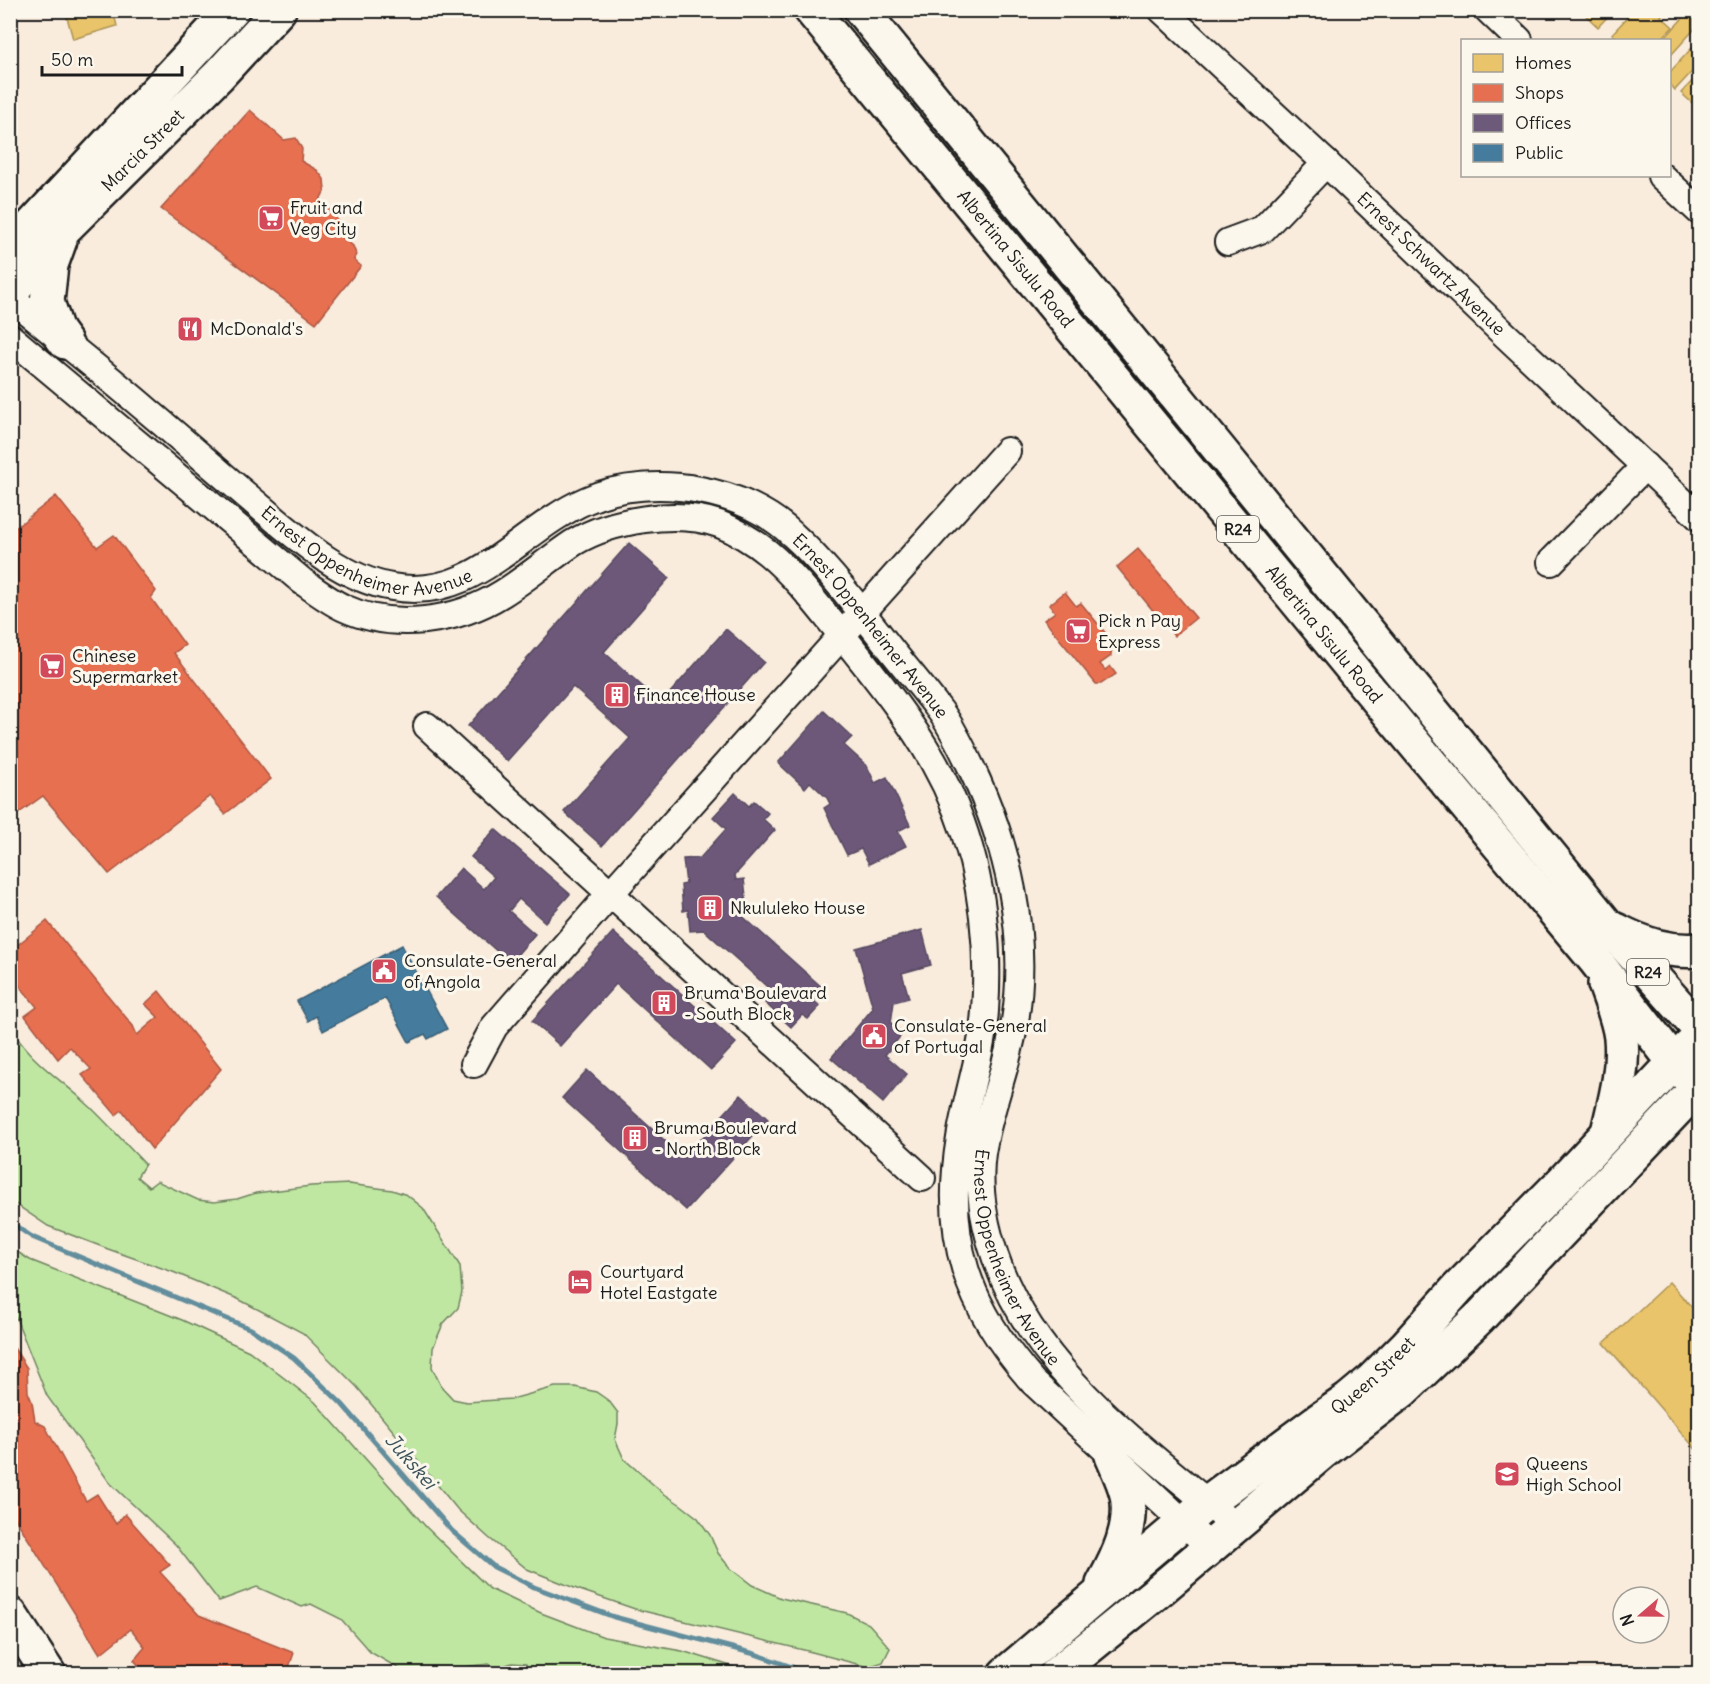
<svg xmlns="http://www.w3.org/2000/svg" width="1710" height="1684" font-family="Delius,sans-serif">
<rect width="100%" height="100%" fill="#f9ecdd"/>
<filter id="ink" filterUnits="userSpaceOnUse"><feTurbulence type="fractalNoise" baseFrequency=".0167" numOctaves="2"/><feDisplacementMap in="SourceGraphic" scale="12" xChannelSelector="R" yChannelSelector="G"/><feConvolveMatrix kernelMatrix="1 2 1 2 8 2 1 2 1" color-interpolation-filters="sRGB"/></filter>
<g filter="url(#ink)">
<g fill="#c0e7a2" stroke="#6e825f" stroke-width="1.5">
<path d="M11,1026C25,1058 61,1079 86,1103C107,1122 125,1144 145,1164L137,1177L149,1187L157,1181L198,1200L214,1202L237,1199L256,1193L311,1186L349,1184L392,1190L407,1195L423,1208L460,1266L462,1292L458,1308L443,1324L433,1348L432,1367L441,1386L453,1399L467,1402L512,1399L555,1387H575L596,1392L609,1401L618,1413V1424L615,1439L624,1459L663,1493L681,1505L698,1518L710,1535L718,1553L730,1568L752,1585L781,1598L847,1613L869,1624L890,1648L883,1662L868,1667L812,1652L635,1609L577,1589L527,1569L489,1538L458,1510L357,1387L303,1333L238,1299L173,1272L108,1249L48,1226L11,1201Z"/>
<path d="M11,1248L30,1260L182,1320L249,1351L315,1402L427,1528L490,1589L541,1613L604,1637L682,1651L734,1667L742,1673L527,1674L526,1664L512,1663L494,1669L489,1664L462,1667L438,1673H416L403,1671L370,1652L341,1619L311,1604L302,1607L257,1587L219,1601L176,1545L110,1483L47,1396L16,1318L11,1311Z"/>
</g>
<g fill="#e9c46a" stroke="#ac9253" stroke-width="1.5">
<path d="M65,10H113L117,26L73,39Z"/>
<path d="M1580,10H1614L1598,27Z"/>
<path d="M1634,10H1666L1661,16L1673,27L1660,40H1620L1612,34Z"/>
<path d="M1690,10H1696L1700,14V23L1672,54L1670,51V40H1663Z"/>
<path d="M1700,39V63L1675,90L1670,84V72Z"/>
<path d="M1700,73V110L1681,93Z"/>
<path d="M1669,1282L1700,1316V1454L1604,1343Z"/>
</g>
<g fill="#e76f51" stroke="#aa5641" stroke-width="1.5">
<path d="M250,110L284,140L296,138L302,149L301,161L317,170L324,179L325,190L319,202L333,211L338,222L335,231L353,246L356,254L354,260L361,266L316,323L161,209Z"/>
<path d="M56,496L97,547L114,535L156,591L151,598L185,645L174,653L271,779L225,814L210,796L109,874L43,796L19,813L10,800V532Z"/>
<path d="M1138,549L1196,618L1174,636L1117,567Z"/>
<path d="M1065,592L1076,606L1081,603L1112,641L1111,656L1100,664L1105,670L1110,666L1116,674L1101,684H1096L1044,620L1055,612L1049,605Z"/>
<path d="M47,921L133,1026L137,1035L158,1017L145,1004L159,991L221,1069L152,1149L122,1110L116,1115L82,1075L91,1069L70,1047L58,1059L25,1016L37,1007L10,974V951Z"/>
<path d="M10,1342L27,1368L28,1392L32,1402L35,1421L45,1426L86,1501L97,1494L116,1524L125,1514L170,1565L160,1572L199,1615L294,1653L287,1673L289,1674H157V1672H144L134,1660L145,1647L131,1629L100,1654L10,1510Z"/>
</g>
<g fill="#6d597a" stroke="#55475e" stroke-width="1.5">
<path d="M629,543L669,578L604,652L661,703L726,629L764,662L602,846L564,812L630,738L573,687L507,761L468,726Z"/>
<path d="M824,711L852,737L844,745L867,766L875,783L887,777L910,825L898,831L906,846L869,864L861,849L847,855L824,808L830,804L827,798L810,782L805,788L778,763Z"/>
<path d="M735,793L749,806L754,801L768,813L763,819L775,830L735,875L736,880L744,879L747,905L738,906L739,913L824,989L814,1001L820,1006L808,1019L802,1015L791,1027L765,1003L774,993L704,930L690,931L688,910L683,911L681,885L686,884L683,859L700,858L726,829L713,817Z"/>
<path d="M495,829L570,894L545,922L519,899L509,911L535,934L510,963L436,897L461,868L484,889L494,877L471,857Z"/>
<path d="M922,930L931,965L902,973L909,998L894,1002L891,1023L903,1033L885,1055L907,1074L883,1103L831,1058L873,1008L856,948Z"/>
<path d="M613,932L736,1043L711,1070L616,984L560,1046L532,1021Z"/>
<path d="M587,1070L684,1158L741,1095L768,1119L686,1210L562,1098Z"/>
</g>
<path fill="#457b9d" stroke="#395e76" stroke-width="1.5" d="M402,945L447,1029L428,1039L425,1034L409,1042L385,998L323,1031L316,1016L308,1021L297,1001Z"/>
<g fill="none" stroke-linecap="round" stroke-linejoin="round">
<path stroke="#628d9c" stroke-width="5" d="M10,1222L32,1237L251,1329L294,1358L342,1404L452,1531L494,1567L534,1587L614,1617L755,1654L812,1674"/>
<g stroke="#1c1c1c" stroke-width="30">
<g id="minor">
<path id="s1" d="M1162,10L1326,163L1500,330L1700,518"/>
<path d="M1488,10L1519,40"/>
<path d="M1661,176L1700,212"/>
<path d="M1228,242L1263,229L1326,163"/>
<path id="s2" d="M10,297C56,336 103,372 148,411C185,442 222,475 259,506C297,538 342,579 392,587C475,602 518,530 587,500C620,485 664,483 700,490C734,496 768,511 793,535C826,565 854,603 882,638C901,663 922,686 941,712C953,729 962,748 971,767C1008,845 1029,934 1015,1021C1008,1066 989,1108 982,1153C977,1188 984,1223 995,1256C1035,1375 1145,1448 1235,1526"/>
<path d="M10,337L302,581C316,591 329,601 344,608C394,631 457,622 503,593C527,578 549,559 573,543C611,520 676,509 719,524C737,531 753,541 768,553C798,578 820,609 845,639C876,678 908,717 933,761C977,839 991,922 985,1011C982,1054 967,1095 960,1138C943,1238 967,1307 1033,1382L1211,1548"/>
<path d="M1551,562L1645,466"/>
<path d="M427,726L922,1178"/>
<path d="M474,1064L494,1027L610,894L1007,451"/>
</g>
</g>
<g stroke="#1c1c1c" stroke-width="38">
<g id="major">
<path id="s3" d="M811,10L1368,688L1595,960L1664,1049L1700,1091"/>
<path d="M861,10L1607,925L1700,1030"/>
<path d="M60,240L51,265L47,302L57,331L65,342"/>
<path d="M10,249L232,10"/>
<path id="s4" d="M10,293L63,230L218,76L279,10"/>
<path d="M1616,930C1643,944 1669,953 1700,950"/>
<path d="M1605,984C1611,1002 1619,1020 1621,1038C1624,1070 1615,1101 1608,1132"/>
<path d="M1103,1584C1118,1557 1133,1526 1127,1495C1124,1482 1117,1468 1112,1456"/>
<path d="M10,1614L49,1674"/>
<path id="s5" d="M1005,1674L1208,1502L1316,1422L1348,1400L1372,1380L1406,1346L1458,1288L1562,1182L1689,1047"/>
<path d="M1056,1674L1162,1588L1323,1452L1402,1391L1421,1373L1480,1317L1700,1085"/>
</g>
</g>
<use href="#minor" stroke="#fbf7ec" stroke-width="26"/>
<use href="#major" stroke="#fbf7ec" stroke-width="33"/>
</g>
</g>
<defs>
<g id="supermarket-square" transform="scale(1.35)"><rect x="-9" y="-9" width="18" height="18" rx="4" fill="#d1495b" stroke="#fbf7ec"/><path d="M-6-5.5h2.5l.6 2H6L4.5 2H-2.5L-4.4-4H-6ZM-1.5 3.2a1.3 1.3 0 1 0 .1 0ZM3 3.2a1.3 1.3 0 1 0 .1 0Z" fill="#fff"/></g>
<g id="restaurant-square" transform="scale(1.35)"><rect x="-9" y="-9" width="18" height="18" rx="4" fill="#d1495b" stroke="#fbf7ec"/><path d="M-5-6h1v4h1v-4h1v4h1v-4h1v5L-1.5 .5V6h-2V.5L-5-1ZM5-6V6H3V1.5H1.5Q1.5-4 5-6Z" fill="#fff"/></g>
<g id="building-square" transform="scale(1.35)"><rect x="-9" y="-9" width="18" height="18" rx="4" fill="#d1495b" stroke="#fbf7ec"/><path d="M-4-6H4V6H1V3H-1V6H-4ZM-2.5-4.3h1.7v1.8h-1.7ZM.8-4.3h1.7v1.8H.8ZM-2.5-1h1.7V.8h-1.7ZM.8-1h1.7V.8H.8Z" fill="#fff"/></g>
<g id="civic-square" transform="scale(1.35)"><rect x="-9" y="-9" width="18" height="18" rx="4" fill="#d1495b" stroke="#fbf7ec"/><path d="M-.6-6.5H3V-4.5H.6V-3L4-1V1h2V6H-6V1h2V-1L-.6-3ZM-1.2 2.5V6h2.4V2.5Z" fill="#fff"/></g>
<g id="hotel-square" transform="scale(1.35)"><rect x="-9" y="-9" width="18" height="18" rx="4" fill="#d1495b" stroke="#fbf7ec"/><path d="M-6-4.5h1.5V1H6V5H4.5V3h-9V5H-6ZM-4 0a1.8 1.8 0 1 1 3.6 0ZM.5 0V-2.5h3Q6-2.5 6 0Z" fill="#fff"/></g>
<g id="school-square" transform="scale(1.35)"><rect x="-9" y="-9" width="18" height="18" rx="4" fill="#d1495b" stroke="#fbf7ec"/><path d="M0-5L7-2L0 1L-7-2ZM-4 1L0 2.5L4 1V4Q0 6-4 4Z" fill="#fff"/></g>
</defs>
<g fill-rule="evenodd">
<use href="#supermarket-square" x="271" y="218"/>
<use href="#restaurant-square" x="190" y="329"/>
<use href="#supermarket-square" x="1078" y="631"/>
<use href="#supermarket-square" x="52" y="666"/>
<use href="#building-square" x="617" y="695"/>
<use href="#building-square" x="710" y="908"/>
<use href="#civic-square" x="384" y="971"/>
<use href="#building-square" x="664" y="1003"/>
<use href="#civic-square" x="874" y="1036"/>
<use href="#building-square" x="635" y="1138"/>
<use href="#hotel-square" x="580" y="1282"/>
<use href="#school-square" x="1507" y="1474"/>
</g>
<g text-anchor="middle" stroke-width="6" stroke-linejoin="round" paint-order="stroke">
<g fill="#fbf7ec" stroke="#5f5e5a" stroke-width="1.5">
<rect x="1217" y="516" width="42" height="26" rx="4.5"/>
<rect x="1627" y="959" width="42" height="26" rx="4.5"/>
</g>
<g font-size="16" font-weight="bold" fill="#1c1c1c">
<text x="1238" y="535">R24</text>
<text x="1648" y="978">R24</text>
</g>
<g font-size="18" fill="#1c1c1c" stroke="#fbf7ec">
<text dy="6" stroke="none"><textPath href="#s4" startOffset="195">Marcia Street</textPath></text>
<text dy="6" stroke="none"><textPath href="#s3" startOffset="322">Albertina Sisulu Road</textPath></text>
<text dy="6" stroke="none"><textPath href="#s1" startOffset="370">Ernest Schwartz Avenue</textPath></text>
<text dy="6" stroke="none"><textPath href="#s2" startOffset="448">Ernest Oppenheimer Avenue</textPath></text>
<text dy="6" stroke="none"><textPath href="#s2" startOffset="1042">Ernest Oppenheimer Avenue</textPath></text>
<text dy="6" stroke="none"><textPath href="#s3" startOffset="808">Albertina Sisulu Road</textPath></text>
<text dy="6" stroke="none"><textPath href="#s2" startOffset="1726">Ernest Oppenheimer Avenue</textPath></text>
<text dy="6" stroke="none"><textPath href="#s5" startOffset="474">Queen Street</textPath></text>
</g>
<g font-size="18" fill="#1c1c1c" stroke="#fbf7ec" text-anchor="start">
<text x="290" y="214">Fruit and<tspan x="290" dy="21">Veg City</tspan></text>
<text x="210" y="335">McDonald's</text>
<text x="1098" y="627">Pick n Pay<tspan x="1098" dy="21">Express</tspan></text>
<text x="72" y="662">Chinese<tspan x="72" dy="21">Supermarket</tspan></text>
<text x="636" y="701">Finance House</text>
<text x="730" y="914">Nkululeko House</text>
<text x="404" y="967">Consulate-General<tspan x="404" dy="21">of Angola</tspan></text>
<text x="684" y="999">Bruma Boulevard<tspan x="684" dy="21">- South Block</tspan></text>
<text x="894" y="1032">Consulate-General<tspan x="894" dy="21">of Portugal</tspan></text>
<text x="654" y="1134">Bruma Boulevard<tspan x="654" dy="21">- North Block</tspan></text>
<text x="600" y="1278">Courtyard<tspan x="600" dy="21">Hotel Eastgate</tspan></text>
<text x="1526" y="1470">Queens<tspan x="1526" dy="21">High School</tspan></text>
</g>
<g font-size="20" font-style="italic" fill="#3f545c" stroke="#fbf7ec">
<text transform="translate(411 1461) rotate(49)" y="7">Jukskei</text>
</g>
</g>
<rect width="1710" height="1684" fill="none" stroke="#fbf7ec" stroke-width="36"/>
<rect x="18" y="18" width="1674" height="1648" fill="none" stroke="#1c1c1c" stroke-width="2" filter="url(#ink)"/>
<rect x="1461" y="39" width="210" height="138" fill="#fbf7ec" stroke="#a29f99" stroke-width="1.5"/>
<rect x="1473" y="54" width="30" height="18" fill="#e9c46a" stroke="#a29f99" stroke-width="1.5"/>
<text x="1515" y="69" font-size="18" fill="#1c1c1c">Homes</text>
<rect x="1473" y="84" width="30" height="18" fill="#e76f51" stroke="#a29f99" stroke-width="1.5"/>
<text x="1515" y="99" font-size="18" fill="#1c1c1c">Shops</text>
<rect x="1473" y="114" width="30" height="18" fill="#6d597a" stroke="#a29f99" stroke-width="1.5"/>
<text x="1515" y="129" font-size="18" fill="#1c1c1c">Offices</text>
<rect x="1473" y="144" width="30" height="18" fill="#457b9d" stroke="#a29f99" stroke-width="1.5"/>
<text x="1515" y="159" font-size="18" fill="#1c1c1c">Public</text>
<g transform="translate(1641 1615) rotate(250)"><circle r="28" fill="#fbf7ec" stroke="#a29f99" stroke-width="1.5"/>
<path d="M0-4.5L10 22L0 15L-10 22Z" fill="#d1495b"/>
<text y="-9" font-size="16" font-weight="bold" text-anchor="middle" fill="#1c1c1c">N</text>
</g>
<path d="M42 66v9h140v-9" fill="none" stroke="#1c1c1c" stroke-width="3"/>
<text x="51" y="66" font-size="18" fill="#1c1c1c" stroke="#fbf7ec" stroke-width="4.5" paint-order="stroke">50 m</text>
</svg>
